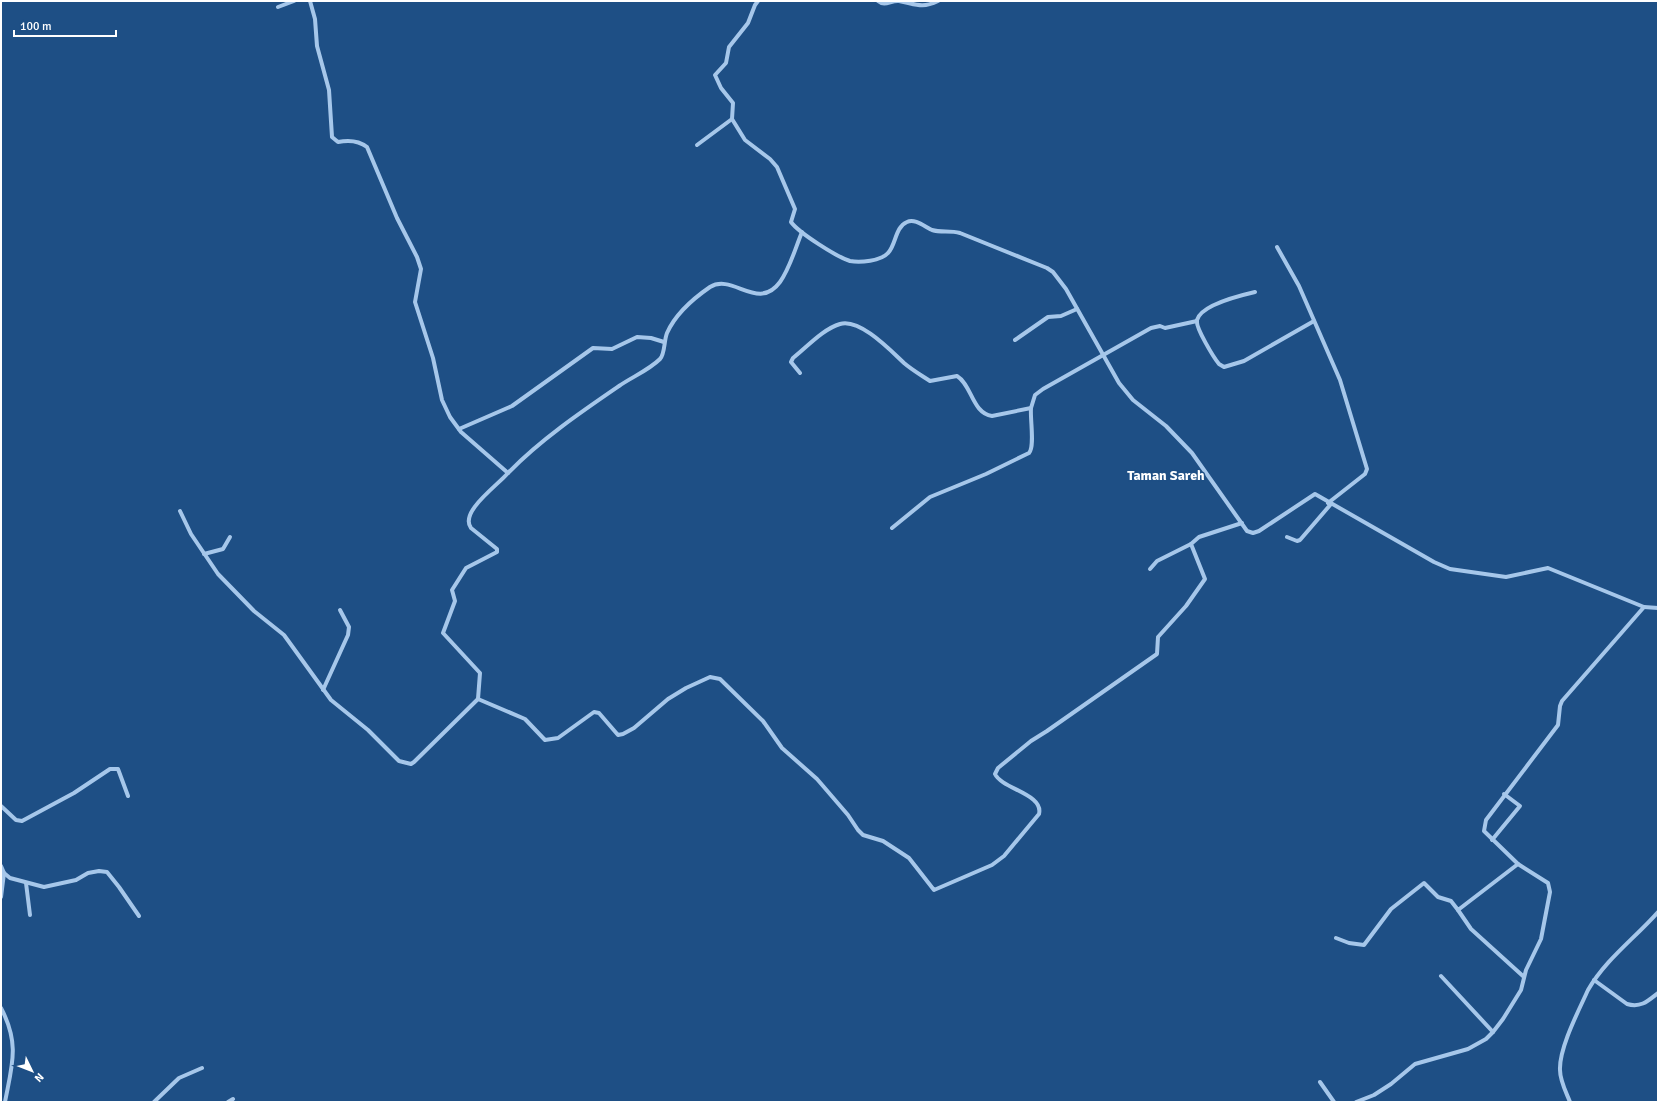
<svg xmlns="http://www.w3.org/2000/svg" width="1659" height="1103" font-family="Signika,sans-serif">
<rect width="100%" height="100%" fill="#1e4f85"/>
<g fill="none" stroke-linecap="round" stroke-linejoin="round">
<g stroke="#a6c7ea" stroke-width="4">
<path d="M310,1L315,19L317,46L329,90L332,137L338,142C348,140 358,140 367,147L397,218L417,257L421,269L415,302L433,358L442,400L450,417L461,432L508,473C498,485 459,512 471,528L497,549V552L466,568L452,590L455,601L443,633L480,673L478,699"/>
<path d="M758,1L755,5L748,23L729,47L726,63L715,75L721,88L733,103L732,119L745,140L770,159L777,167L795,209L791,222C799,233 837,257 850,261C860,263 881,261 888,253C896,245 895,227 907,222C915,218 925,227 932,230C941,233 950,230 960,233L1047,268L1053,272L1066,289L1119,383L1133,400L1166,426L1192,453L1247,531L1253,533L1259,531L1315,494L1434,562L1450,569L1506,577L1548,568L1644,607L1658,608"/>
<path d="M878,1C885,7 891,0 899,1C916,4 921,9 938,1"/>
<path d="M278,7L294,1"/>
<path d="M697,145L732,119"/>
<path d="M1277,247L1299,286L1340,380L1367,469L1365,474L1328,503"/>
<path d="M1255,292C1242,295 1201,305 1197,320C1195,327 1214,358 1219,364L1224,367L1244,361L1314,321"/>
<path d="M1015,340L1048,317L1061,316L1077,309"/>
<path d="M800,373L791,362L793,358C807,347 823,329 840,324C860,318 891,351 904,363C912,370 921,375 930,381L957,376C972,385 972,413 992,416L1031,408L1035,395L1043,389L1151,328L1160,326L1165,328L1197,321"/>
<path d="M459,429L512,406L593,348L612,349L637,337L651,338L664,342"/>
<path d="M508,473C540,440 581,412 619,386C632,377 649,370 660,359C665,354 664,340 667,333C675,315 694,298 710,287C733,273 758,312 780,282C790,268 795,249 802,232"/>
<path d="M180,511L191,534L218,574L254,611L284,635L331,700L368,730L399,761L411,764L414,762L478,699L525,719L545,740L558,738L594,712L599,713L618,735L623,734L634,728L668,699L686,688L710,677L720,679L763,721L782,748L817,779L848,815L858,830L863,835L883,841L909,858L934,890L992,865L1004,856L1039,814C1044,794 1002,789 995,774L998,768L1031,741L1047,731L1157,654L1158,637L1186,606L1205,579L1191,544L1199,537L1242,523"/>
<path d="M892,528L930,497L986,474L1029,453C1035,447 1030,419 1031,408"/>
<path d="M1287,537L1297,541L1300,540L1331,504"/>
<path d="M204,554L223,549L230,537"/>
<path d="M1150,569L1157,561L1191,544"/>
<path d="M323,690L348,635L349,627L340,610"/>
<path d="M1,806L16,820L22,821L74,793L110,769H118L128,796"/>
<path d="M1492,840L1520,806L1504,794"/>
<path d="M1,866L4,873L10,878L44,887L76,880L88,873L99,871L107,872L119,887L139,916"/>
<path d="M26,883L30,915"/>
<path d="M1,897L4,873"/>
<path d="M1458,910L1471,929L1524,977"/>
<path d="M1336,938L1349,943L1364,945L1391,909L1424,883L1438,897L1451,901L1458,910L1518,864L1484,831L1486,820L1558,725L1560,706L1562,701L1644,607"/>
<path d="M1441,976L1493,1032"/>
<path d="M1594,980L1627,1004C1641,1008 1648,1001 1658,993"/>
<path d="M1,1008C20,1044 12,1065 5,1102"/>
<path d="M1320,1082L1334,1102"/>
<path d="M154,1102L179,1078L202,1068"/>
<path d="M228,1102L233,1099"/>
<path d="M1356,1102L1374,1095L1391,1084L1415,1064L1468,1049L1486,1039L1493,1032L1503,1019L1521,990L1526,970L1541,939L1550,892L1548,883L1518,864"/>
<path d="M1570,1102C1566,1092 1560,1081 1560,1070C1559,1048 1579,1010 1588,990C1605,960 1635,938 1658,912"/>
</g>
</g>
<g text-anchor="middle" stroke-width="3" stroke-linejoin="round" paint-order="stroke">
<g font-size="14" font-weight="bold" fill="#fff" stroke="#1e4f85">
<text x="1166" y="480">Taman Sareh</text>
</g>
</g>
<rect width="1659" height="1103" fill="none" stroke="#ffffff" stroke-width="4"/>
<g transform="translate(32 1071) rotate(133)" stroke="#1e4f85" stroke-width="3" paint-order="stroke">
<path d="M0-3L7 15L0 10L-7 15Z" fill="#ffffff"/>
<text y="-6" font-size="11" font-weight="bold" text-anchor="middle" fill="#ffffff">N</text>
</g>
<path d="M14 30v6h102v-6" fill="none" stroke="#ffffff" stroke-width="2"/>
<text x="20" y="30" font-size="12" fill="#ffffff" stroke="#1e4f85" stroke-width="3" paint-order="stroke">100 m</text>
</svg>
